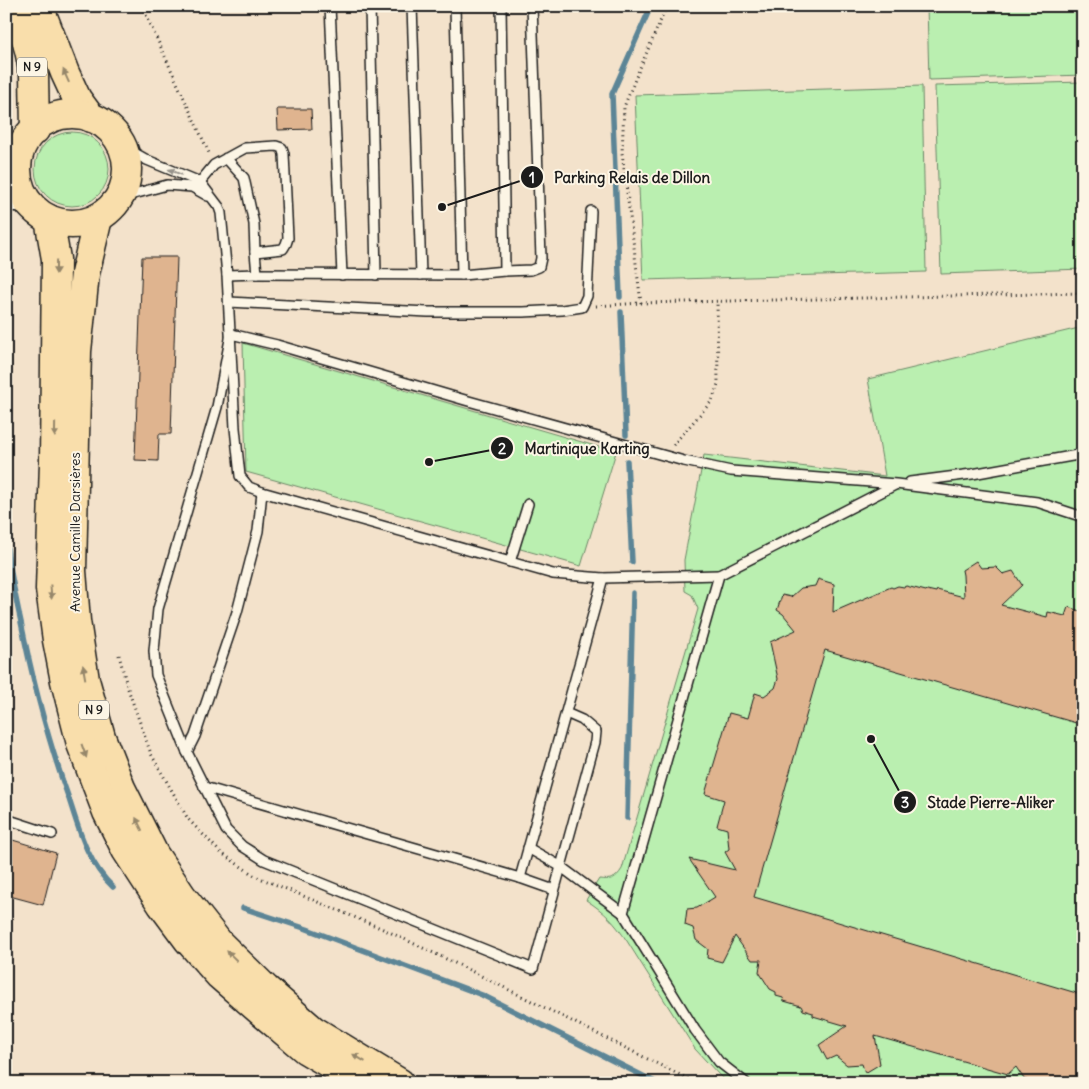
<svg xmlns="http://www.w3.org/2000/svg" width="1089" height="1089" font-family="Delius,sans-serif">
<rect width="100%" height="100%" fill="#f3e2cb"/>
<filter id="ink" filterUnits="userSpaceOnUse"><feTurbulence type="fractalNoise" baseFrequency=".02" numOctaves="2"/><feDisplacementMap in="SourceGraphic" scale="10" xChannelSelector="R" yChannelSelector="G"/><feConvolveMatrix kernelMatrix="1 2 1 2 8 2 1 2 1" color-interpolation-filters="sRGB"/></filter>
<g filter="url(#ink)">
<g fill="#baefb0" stroke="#6b8666">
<path d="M927,6H1083V75L929,80Z"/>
<path d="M1083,82V269L941,274L935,86Z"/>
<path d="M922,86L926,272L643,280L635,95Z"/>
<circle cx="72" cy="169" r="37"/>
<path d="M1083,327V1083H731L720,1076L695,1049L627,941C614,922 606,913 586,900L599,879C611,880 615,880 622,869L698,609L692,595L685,591L684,560L704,455L885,476L868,379Z"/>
<path d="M243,343L616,452L581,566L246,472Z"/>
</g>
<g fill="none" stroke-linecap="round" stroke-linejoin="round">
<g stroke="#5c8596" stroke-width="5.5">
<path d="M620,297L612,94L651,6"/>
<path d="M621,312L626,435"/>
<path d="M627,461L632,562"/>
<path d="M6,539C9,567 15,595 21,622C33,682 48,741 69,799C79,830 88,864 113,887"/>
<path d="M627,818L633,593"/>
<path d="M243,908L307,929L482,995L657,1083"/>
</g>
</g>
<g fill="#dfb48f" stroke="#1c1c1c">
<path d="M277,109H311L312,129L278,130Z"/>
<path d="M142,257H177L171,434H159L158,461L135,460Z"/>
<path d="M976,561L981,568L996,567L1003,574L1013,571L1022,585L1001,605L1047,617L1048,612L1065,616L1068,607L1083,612V725L825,650L754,897L1083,995V1083H1035L1024,1079L1016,1067L1008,1074L875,1036L880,1064L865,1073L862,1064L847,1065L836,1056L827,1060L819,1045L847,1026L813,1016V1013L803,1010L801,1006L784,1001L783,998L776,996V992L770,989L759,972L761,960H752L735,936L722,962L707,958L708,949L696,940L693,928L685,925L687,909L697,908L715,897L689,859L735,870L725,852L729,849L727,829L717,826L724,800L705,794L729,713L748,718L755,693L764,696L775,688L778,679L770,642L796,630L783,614L777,610L782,595L791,597L801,588L815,586L818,579L834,584L833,612L891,587L893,588L898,586L904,587L906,586L926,591L927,590L936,592L937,590L964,597L963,575L962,570Z"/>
<path d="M6,838L56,853L43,905L6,895Z"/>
</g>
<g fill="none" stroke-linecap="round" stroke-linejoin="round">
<g stroke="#1c1c1c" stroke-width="12">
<g id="lane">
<path d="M330,6L342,275"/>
<path d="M370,6L376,275"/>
<path d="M412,6L421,275"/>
<path d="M455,6L462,275"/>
<path d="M122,146L147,160L200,182L219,207L221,213L227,275L235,428L240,476L249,487L262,492"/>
<path d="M200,182L214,165L245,148L276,146L282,148L284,154L288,238L286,244L283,249L255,252L254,224L244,178L226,158"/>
<path d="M119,198L167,185L192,187L208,196"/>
<path d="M505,271L531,270L539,267L541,258L532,6"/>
<path d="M257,274L462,275L505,271L501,6"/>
<path d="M227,275L257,274L255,252"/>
<path d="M229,302L428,312H523L562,310L582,307L587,296L591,211"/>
<path d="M910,482L972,474L1083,454"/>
<path d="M510,562L528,504"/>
<path d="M566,713L582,720L596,732L595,742L533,969L264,860L242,846L226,830L187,752L156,675L154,651L158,609L217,407L231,334L277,345L465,400L684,461L731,471L896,484L1037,502L1083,517"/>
<path d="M187,752L195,736L237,612L258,531L262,492L553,574L603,578L719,575"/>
<path d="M204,787L520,878L603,578"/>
<path d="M6,819L52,834"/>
<path d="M528,848L560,866L623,913"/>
<path d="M520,878L554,890"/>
<path d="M746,1083L719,1062L695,1030L623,913L719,575L895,485"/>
</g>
</g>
<g stroke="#1c1c1c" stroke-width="21">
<g id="street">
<path d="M6,167L18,161"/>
<path d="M6,202H28"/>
</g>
</g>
<g stroke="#1c1c1c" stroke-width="31">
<g id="primary">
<path d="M16,6L29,50L34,74L35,130"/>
<path d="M39,6L65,73L77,99L91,118"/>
<circle cx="72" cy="169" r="55"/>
<path d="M98,218L85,274L77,351L72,571L76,621L85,680L101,737L121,788L154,854L182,896L219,943L266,989L313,1030L400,1083"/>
<path d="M49,219L56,259L54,462L50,589L57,640L65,681L81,744L107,812L126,850L162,905L188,940L219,975L266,1016L306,1050L362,1083"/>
</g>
</g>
<g stroke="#1c1c1c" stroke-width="3" stroke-dasharray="1 4" stroke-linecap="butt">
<path d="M142,6L209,153"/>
<path d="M641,303L622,153L624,107L636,77L667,6"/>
<path d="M596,306L641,303L1083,293"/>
<path d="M673,445L712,401L718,384L717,302"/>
<path d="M119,655L127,686L151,754L188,819L220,852L255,876L383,929L459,965L696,1083"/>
</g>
<use href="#lane" stroke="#fcf5e5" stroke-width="9"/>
<use href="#street" stroke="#fcf5e5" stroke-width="18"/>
<use href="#primary" stroke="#f9deab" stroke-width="28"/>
</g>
<defs><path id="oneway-solid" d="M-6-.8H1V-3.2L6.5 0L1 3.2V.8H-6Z" transform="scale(1.25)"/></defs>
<g fill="#96876b">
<use href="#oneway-solid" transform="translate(66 76) rotate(-114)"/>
<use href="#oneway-solid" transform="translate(56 267) rotate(91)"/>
<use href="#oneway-solid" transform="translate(55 430) rotate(91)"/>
<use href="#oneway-solid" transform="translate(51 592) rotate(85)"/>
<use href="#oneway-solid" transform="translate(84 672) rotate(-100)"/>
<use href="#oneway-solid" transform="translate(84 751) rotate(70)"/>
<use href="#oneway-solid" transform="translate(139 824) rotate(-116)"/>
<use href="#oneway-solid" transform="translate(232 956) rotate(-136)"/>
<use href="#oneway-solid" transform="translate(359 1058) rotate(-149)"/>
</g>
<use fill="#97938b" href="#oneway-solid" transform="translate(175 172) rotate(-158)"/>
</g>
<g text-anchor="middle" stroke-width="4" stroke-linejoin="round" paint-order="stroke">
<g fill="#fcf5e5" stroke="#5f5d58" stroke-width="1">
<rect x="17" y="57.5" width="30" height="19" rx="4"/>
<rect x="79" y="700.5" width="30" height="19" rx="4"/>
</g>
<g font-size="12" font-weight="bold" fill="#1c1c1c">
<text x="32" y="71">N 9</text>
<text x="94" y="714">N 9</text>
</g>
<g font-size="14" fill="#1c1c1c" stroke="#fcf5e5">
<text transform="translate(75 532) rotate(-90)" y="5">Avenue Camille Darsières</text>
</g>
</g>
<path fill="none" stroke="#1c1c1c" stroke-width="2" d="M442 207L532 177M429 462L502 448M871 739L905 802"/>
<g fill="#1c1c1c" stroke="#fcf5e5" stroke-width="2">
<circle cx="442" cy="207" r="5"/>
<circle cx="429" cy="462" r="5"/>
<circle cx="871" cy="739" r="5"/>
<circle cx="532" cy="177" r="12"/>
<circle cx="502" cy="448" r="12"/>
<circle cx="905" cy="802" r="12"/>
</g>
<g font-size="15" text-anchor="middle" font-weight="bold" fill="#fff">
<text x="532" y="183">1</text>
<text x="502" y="454">2</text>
<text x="905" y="808">3</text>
</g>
<g font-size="15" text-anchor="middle" font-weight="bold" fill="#1c1c1c" stroke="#fcf5e5" stroke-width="4" stroke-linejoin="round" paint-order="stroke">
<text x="632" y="183">Parking Relais de Dillon</text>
<text x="587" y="454">Martinique Karting</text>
<text x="991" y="808">Stade Pierre-Aliker</text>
</g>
<rect width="1089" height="1089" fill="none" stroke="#fcf5e5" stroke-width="25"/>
<rect x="12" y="12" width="1064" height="1064" fill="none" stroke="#1c1c1c" stroke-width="2" filter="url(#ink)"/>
</svg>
